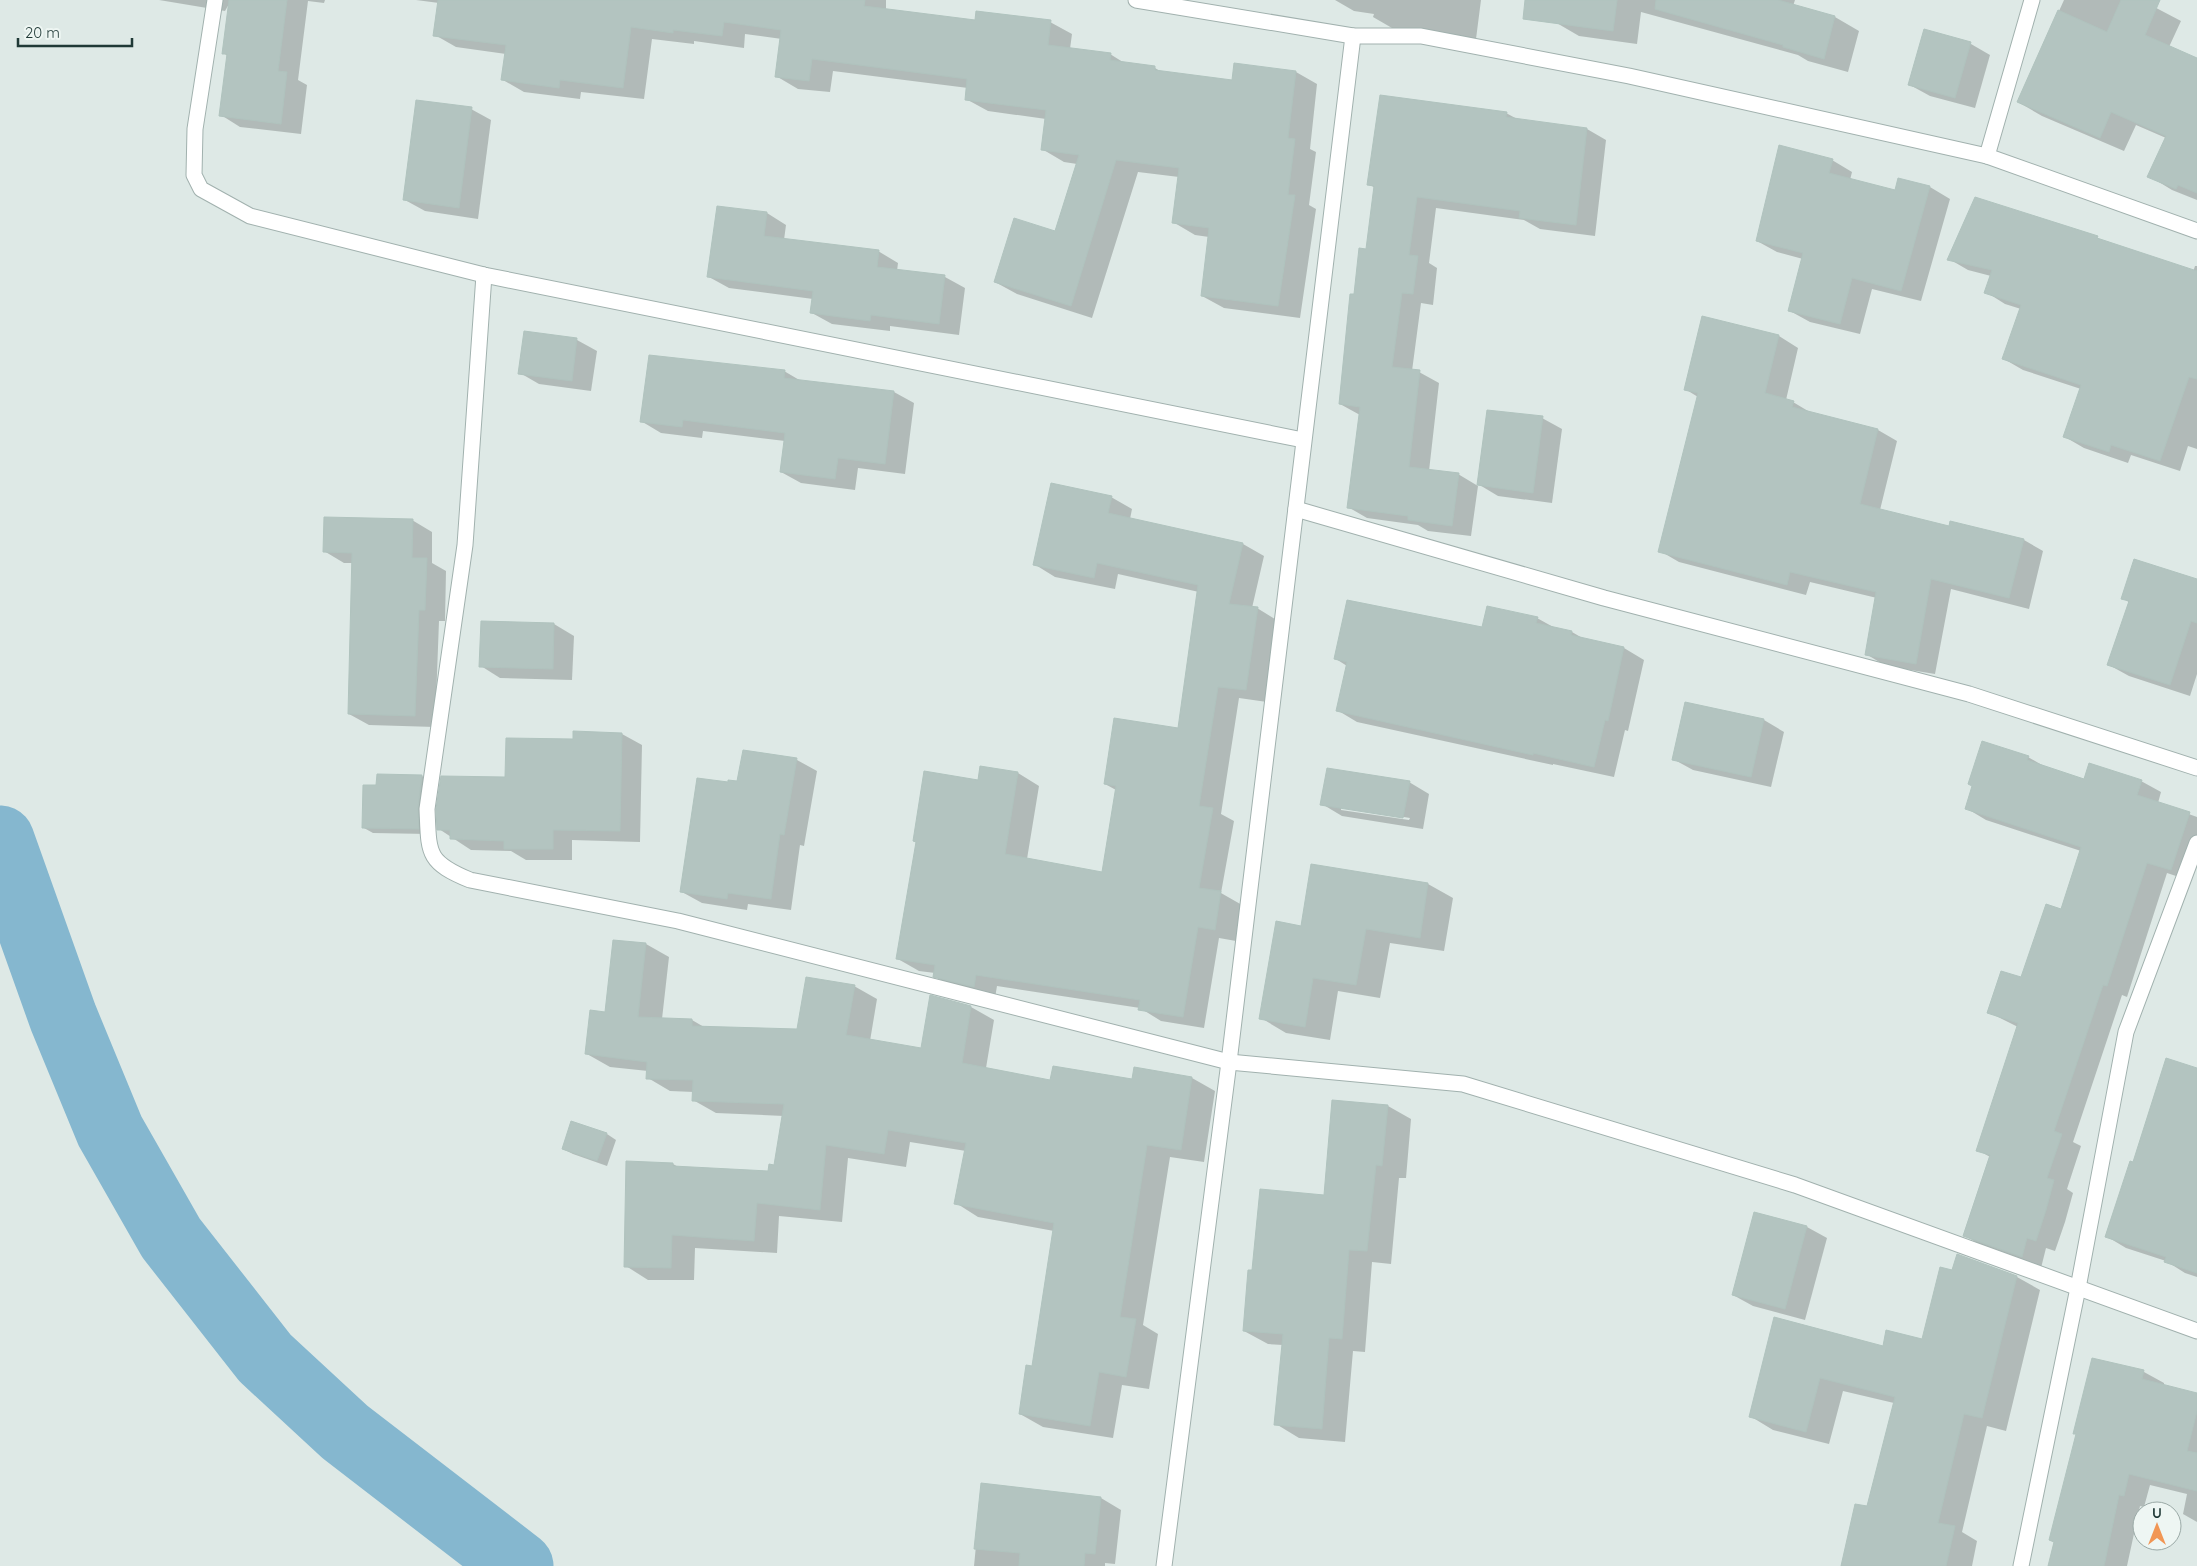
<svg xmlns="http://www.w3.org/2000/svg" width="2197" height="1566" font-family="Quicksand,sans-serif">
<rect width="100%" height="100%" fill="#dee9e6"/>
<g fill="#0003" fill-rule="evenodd">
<path d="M159,0H325L324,3L308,1L298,80L307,85L301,134L240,127L221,115L228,56L223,53L229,4L225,11Z"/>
<path d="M416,0H886V10L976,22H1050L1072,34L1070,49L1110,54L1126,64L1155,68L1163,73L1233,82L1235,65L1296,72L1317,84L1310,149L1316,152L1309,205L1316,209L1300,318L1224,308L1202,296L1209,237L1195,235L1173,222L1179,177L1138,172L1092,318L1017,294L995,282L1056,232L1077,164L1064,162L1042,149L1046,119L988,111L966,99L968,88L833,71L830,92L798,89L776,76L782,39L745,34L744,48L694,41V44L652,39L644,99L581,92L580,99L524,92L503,80L506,54L456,47L435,35L439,3Z"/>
<path d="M1335,0H1481L1476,39L1392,28L1373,17L1374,14L1354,11Z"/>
<path d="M1558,0H1795L1793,6L1835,17L1859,31L1848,72L1808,61L1798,55L1641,12L1637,44L1579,36L1555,22Z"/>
<path d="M2064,0H2141L2181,21L2169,47L2197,59V200L2172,190L2149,176L2166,138L2136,125L2124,151L2042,116L2018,102Z"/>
<path d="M1925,31L1971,44L1990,55L1975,108L1930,96L1910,85Z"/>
<path d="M471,109L491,120L478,219L425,211L405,200Z"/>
<path d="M1506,113L1519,120L1587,129L1606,140L1595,236L1540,229L1524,220L1436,208L1429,263L1437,268L1433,305L1421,303L1412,371L1419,372L1439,383L1429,471L1458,474L1478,486L1471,536L1428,531L1418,525L1367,518L1348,507L1360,415L1340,404L1355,296L1367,251L1375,188L1369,184Z"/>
<path d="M1832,160L1852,172L1850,180L1896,191L1899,180L1930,187L1950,199L1921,301L1872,289L1860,334L1810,322L1790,311L1803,259L1777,252L1757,241Z"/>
<path d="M1976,199L2097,238L2105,242L2193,272L2195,266H2197V449L2188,446L2180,471L2131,455L2128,463L2084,448L2065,437L2081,389L2023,370L2004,359L2021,309L2005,304L1986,292L1991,276L1968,270L1949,259Z"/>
<path d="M767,213L786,225L784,240L878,251L898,263L897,271L945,277L965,288L959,335L890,326V331L832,324L812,313L813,299L729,288L709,277Z"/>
<path d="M1703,318L1779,336L1798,348L1786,400L1793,402L1813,414L1878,430L1897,441L1880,510L1950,527L1951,522L2024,540L2043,551L2029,609L1951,589L1935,674L1886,666L1866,654L1877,598L1810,582L1806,595L1679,562L1660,551L1698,397L1685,389Z"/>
<path d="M525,333L577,340L597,351L591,391L539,384L520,373Z"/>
<path d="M784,371L801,381L894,392L914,403L905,474L858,468L855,490L801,483L781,472L785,441L703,431L702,438L661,433L641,421Z"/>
<path d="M1542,418L1562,429L1552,503L1498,496L1478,484Z"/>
<path d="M1111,497L1132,509L1130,519L1243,544L1264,556L1252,608H1257L1278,621L1267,702L1239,698L1221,814L1234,821L1221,893L1242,905L1236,941L1219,938L1204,1028L1161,1021L1140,1008L997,986L995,998L955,988L934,976L935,973L919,971L898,959L979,781L1018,773L1039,786L1027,859L1103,873L1116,790L1105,784L1180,729L1199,592L1118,574L1115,589L1055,577L1034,564Z"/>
<path d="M412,520L432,532V563L446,571L445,621H439L435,727L369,725L349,714L353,563H344L324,551Z"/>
<path d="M2197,581V674L2190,696L2129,676L2109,665L2130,603L2123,598Z"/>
<path d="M1537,618L1555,628L1572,632L1584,639L1624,648L1644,660L1628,731L1625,730L1614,777L1553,764V765L1357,722L1337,710L1347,666L1336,659Z"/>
<path d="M554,624L574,636L572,680L500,678L481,666Z"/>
<path d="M1686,703L1764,720L1784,732L1771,787L1693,770L1673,759Z"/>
<path d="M575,733L622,734L642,745L640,842L572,840V860H526L511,851L471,850L439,829L506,779L574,740Z"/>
<path d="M2028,757L2049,769L2085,781H2141L2161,792L2158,803L2197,817V861L2191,881L2167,873L2127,997L2122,995L2073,1142L2081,1146L2067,1189L2073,1193L2065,1222L2055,1251L2046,1248L2041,1268L1984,1247L1964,1235L1990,1157L1978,1150L2018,1027L1988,1012L2022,979L2062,911L2081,851L1986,820L1966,808Z"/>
<path d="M797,760L817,771L804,846L800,845L791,910L748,904L747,910L702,903L682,892L738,782Z"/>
<path d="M378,775L422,776L432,782L428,834L373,833L364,828L377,786Z"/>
<path d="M1409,782L1429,794L1423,829L1342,816L1322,804ZM1341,807L1410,818L1409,820L1341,810Z"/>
<path d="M1312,866L1428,884L1453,898L1444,951L1390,943L1380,998L1338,991L1330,1040L1286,1033L1261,1018L1302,927Z"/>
<path d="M614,941L646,944L669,957L662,1019L692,1020L704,1027L798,1030L854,986L877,999L870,1041L923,1050L931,997L971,1007L994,1020L986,1068L1051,1081L1192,1078L1215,1091L1204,1162L1170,1157L1143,1325L1158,1334L1149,1389L1122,1385L1113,1438L1043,1427L1020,1414L1033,1368L1054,1231L978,1217L956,1203L966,1151L910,1142L906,1167L848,1158L842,1222L779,1216L777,1253L695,1248L694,1280H648L626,1266L627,1163L673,1164L680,1168L769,1173L775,1166L784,1116L716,1113L693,1100L694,1092L670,1091L648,1078V1071L610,1067L587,1054L606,1013Z"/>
<path d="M2197,1069V1277L2185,1273L2166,1261L2126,1248L2106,1236L2134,1163Z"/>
<path d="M1388,1106L1411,1119L1406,1178H1399L1391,1264L1372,1262L1365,1352L1353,1351L1345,1442L1299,1438L1276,1424L1283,1345L1268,1344L1244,1331L1253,1271L1325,1196Z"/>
<path d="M572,1123L607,1134L616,1140L607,1166L573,1154L563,1149Z"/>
<path d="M1807,1227L1827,1238L1805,1320L1753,1306L1733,1295Z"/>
<path d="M1952,1271L2017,1277L2040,1290L2006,1431L1987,1426L1962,1532L1977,1541L1972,1566H1850L1868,1508L1894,1403L1843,1391L1829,1444L1773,1430L1750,1416L1775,1319L1883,1347L1923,1340Z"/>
<path d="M2093,1359L2144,1372L2164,1383V1386L2197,1395V1522L2183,1514L2187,1494L2150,1485L2144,1507L2140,1506L2127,1566H2049Z"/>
<path d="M982,1484L1101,1498L1121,1510L1115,1564L1105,1563V1566H974Z"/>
</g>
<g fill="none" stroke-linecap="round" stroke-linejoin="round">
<path stroke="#85b7cf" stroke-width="69" d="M0,840L63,1017L110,1131L171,1238L265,1358L345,1432L519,1566"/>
</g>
<g fill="#b3c4c0" stroke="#b0c3be">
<path d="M229,0H287L278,71L287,72L281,124L219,116L227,54H222Z"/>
<path d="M438,0H865L864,6L975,20L976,11L1051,20L1048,45L1111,53L1110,60L1155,66V70L1232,80L1234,63L1296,71L1288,138L1295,139L1288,195H1295L1278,306L1201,296L1209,228L1172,223L1179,168L1116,160L1071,306L994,282L1014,218L1055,231L1079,155L1041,150L1046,110L965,100L967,79L812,59L809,81L775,77L781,30L724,22L722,36L673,30V33L631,27L623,88L560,80L559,88L501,80L506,45L433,36Z"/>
<path d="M1525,0H1617L1613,31L1523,19Z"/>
<path d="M1656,0H1778L1835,16L1824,59L1783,47V45L1655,9Z"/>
<path d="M2121,0H2160L2145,35L2197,58V193L2178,185L2176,189L2147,177L2166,136L2111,112L2100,138L2017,102L2058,10L2107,32Z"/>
<path d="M1924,29L1971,42L1955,98L1908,85Z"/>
<path d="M1380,95L1507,112L1506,117L1587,128L1576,225L1519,218L1520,211L1417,197L1409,255L1418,256L1413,294L1402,293L1392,367L1420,370L1409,467L1459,473L1452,526L1408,520V516L1347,508L1360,407L1339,404L1350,294H1354L1359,248L1366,249L1374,186L1367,185Z"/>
<path d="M416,100L472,107L459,208L403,200Z"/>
<path d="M1779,145L1833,159L1829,173L1895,190L1898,178L1930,186L1901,291L1852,278L1840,324L1788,311L1803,253L1756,241Z"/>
<path d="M1975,197L2098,236L2097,238L2197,271V379L2189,377L2160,461L2111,445L2109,452L2063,437L2081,385L2002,359L2021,305L1984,293L1992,270L1947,260Z"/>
<path d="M717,206L767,212L764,236L879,250L877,267L945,275L939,324L871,315L870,321L810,313L813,291L707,277Z"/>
<path d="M1702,316L1779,335L1765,393L1794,401L1792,407L1878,429L1860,504L1949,526L1950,521L2024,539L2009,598L1931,579L1916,664L1865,655L1876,592L1790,572L1787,585L1658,552L1698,393L1684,390Z"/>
<path d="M524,331L577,338L572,381L518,374Z"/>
<path d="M649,355L785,370L784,378L894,391L885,464L838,458L835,479L780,472L785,433L683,420L682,427L640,422Z"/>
<path d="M1487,410L1543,416L1533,493L1477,485Z"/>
<path d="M1051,483L1112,496L1108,513L1243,543L1229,604L1258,607L1246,690L1218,687L1199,806L1213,808L1199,888L1221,891L1215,930L1198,927L1183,1017L1138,1010L1140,1000L976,975L974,987L933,977L935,965L896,959L916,842L913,841L924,771L978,780L980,766L1018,772L1005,854L1102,872L1116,786L1104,784L1114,718L1178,728L1198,585L1097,563L1094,578L1033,565Z"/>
<path d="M324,517L413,519L412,558H427L425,610H419L415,716L348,714L352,553L323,552Z"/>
<path d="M2134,559L2197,579V623L2191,621L2170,685L2107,665L2129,601L2121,599Z"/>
<path d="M1347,600L1482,627L1487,606L1538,617L1536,623L1572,631L1571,635L1624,647L1608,721L1605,720L1594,767L1533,753V755L1336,711L1347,662L1334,659Z"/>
<path d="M481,621L554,623L553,669L479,667Z"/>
<path d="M1685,702L1764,719L1751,777L1672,760Z"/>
<path d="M573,731L622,733L620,831L553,830V849H504V841L450,839V830H437L436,809L441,776L505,777L506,738L573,739Z"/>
<path d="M1982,741L2029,756L2027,760L2084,779L2089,763L2142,780L2137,795L2190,812L2171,870L2147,863L2107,986L2103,985L2054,1131L2062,1134L2047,1178L2054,1180L2046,1210L2036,1241L2027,1238L2022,1257L1963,1236L1990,1155L1976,1151L2018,1023L1987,1013L2001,971L2021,977L2046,904L2061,909L2081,847L1965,809L1972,786L1968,784Z"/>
<path d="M743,750L797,758L784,835L780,834L771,899L728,893L727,899L680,892L697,778L728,782V780L737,781Z"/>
<path d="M1327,768L1410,781L1403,818L1320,805Z"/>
<path d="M377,774L422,775L418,808L419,829L362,828L363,785H376Z"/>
<path d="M1311,864L1428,883L1420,938L1366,929L1356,985L1313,978L1305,1027L1259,1019L1276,921L1301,926Z"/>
<path d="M613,940L646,943L638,1017L692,1019V1026L797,1029L806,977L855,985L846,1035L921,1048L930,995L971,1006L962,1063L1050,1080L1053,1066L1132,1079L1134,1067L1192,1077L1181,1150L1147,1145L1120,1317L1136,1319L1126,1377L1099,1372L1090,1426L1019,1414L1026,1365L1032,1366L1054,1223L954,1204L966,1143L888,1130L884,1154L826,1145L820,1210L757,1203L754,1241L672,1235L671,1268L624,1267L626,1161L673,1163V1166L768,1171L769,1164L774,1165L784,1104L692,1101L693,1080L646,1079L647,1062L585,1054L590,1010L605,1012Z"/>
<path d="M2166,1058L2197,1068V1273L2164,1262L2166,1257L2105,1237L2130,1161L2133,1162Z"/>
<path d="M1332,1100L1388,1105L1382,1166L1376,1165L1367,1251L1349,1250L1342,1339L1329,1338L1322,1429L1274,1425L1283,1334L1243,1331L1248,1270H1252L1260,1189L1324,1195Z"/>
<path d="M571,1121L607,1133L597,1161L562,1149Z"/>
<path d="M1754,1212L1807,1226L1785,1309L1732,1295Z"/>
<path d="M1957,1254L2017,1276L1982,1418L1964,1414L1938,1523L1955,1526L1946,1566H1841L1855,1504L1867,1506L1895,1397L1820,1378L1806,1432L1749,1417L1774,1317L1883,1346L1886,1330L1922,1339L1940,1267L1952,1270Z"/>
<path d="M2092,1358L2144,1370L2142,1379L2197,1393V1411L2187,1451L2197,1453V1491L2129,1474L2124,1496L2119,1495L2104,1566H2048L2054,1542L2049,1540L2076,1434H2073Z"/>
<path d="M981,1483L1101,1497L1095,1554L1085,1553L1084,1566H1019L1020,1553L974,1549Z"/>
</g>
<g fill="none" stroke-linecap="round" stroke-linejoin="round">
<g stroke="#a1b1ae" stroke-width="17">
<g id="minor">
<path d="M215,0L195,129L194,175L201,189L250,216L484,275L1303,440"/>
<path d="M1136,0L1353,36H1421L1629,76L1987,156L2197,231"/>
<path d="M1987,156L2032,0"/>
<path d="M484,275L465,545L427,809C429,853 426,862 470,880L678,921L1229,1062L1463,1084L1795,1185L2197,1331"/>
<path d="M1296,509L1604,598L1969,694L2197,768"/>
<path d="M1164,1566L1229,1062L1353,36"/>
<path d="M2021,1566L2078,1288L2126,1032L2197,843"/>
</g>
</g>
<use href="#minor" stroke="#fff" stroke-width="15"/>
</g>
<g transform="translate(2157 1526)"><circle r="24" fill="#eef6f3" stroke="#9baaa7"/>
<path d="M0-4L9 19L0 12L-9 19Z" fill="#f19654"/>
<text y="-8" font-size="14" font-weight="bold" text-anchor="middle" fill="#1f3936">U</text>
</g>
<path d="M18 38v8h114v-8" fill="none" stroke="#1f3936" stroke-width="2.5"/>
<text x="25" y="38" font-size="15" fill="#1f3936" stroke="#eef6f3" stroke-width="4" paint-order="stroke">20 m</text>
</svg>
